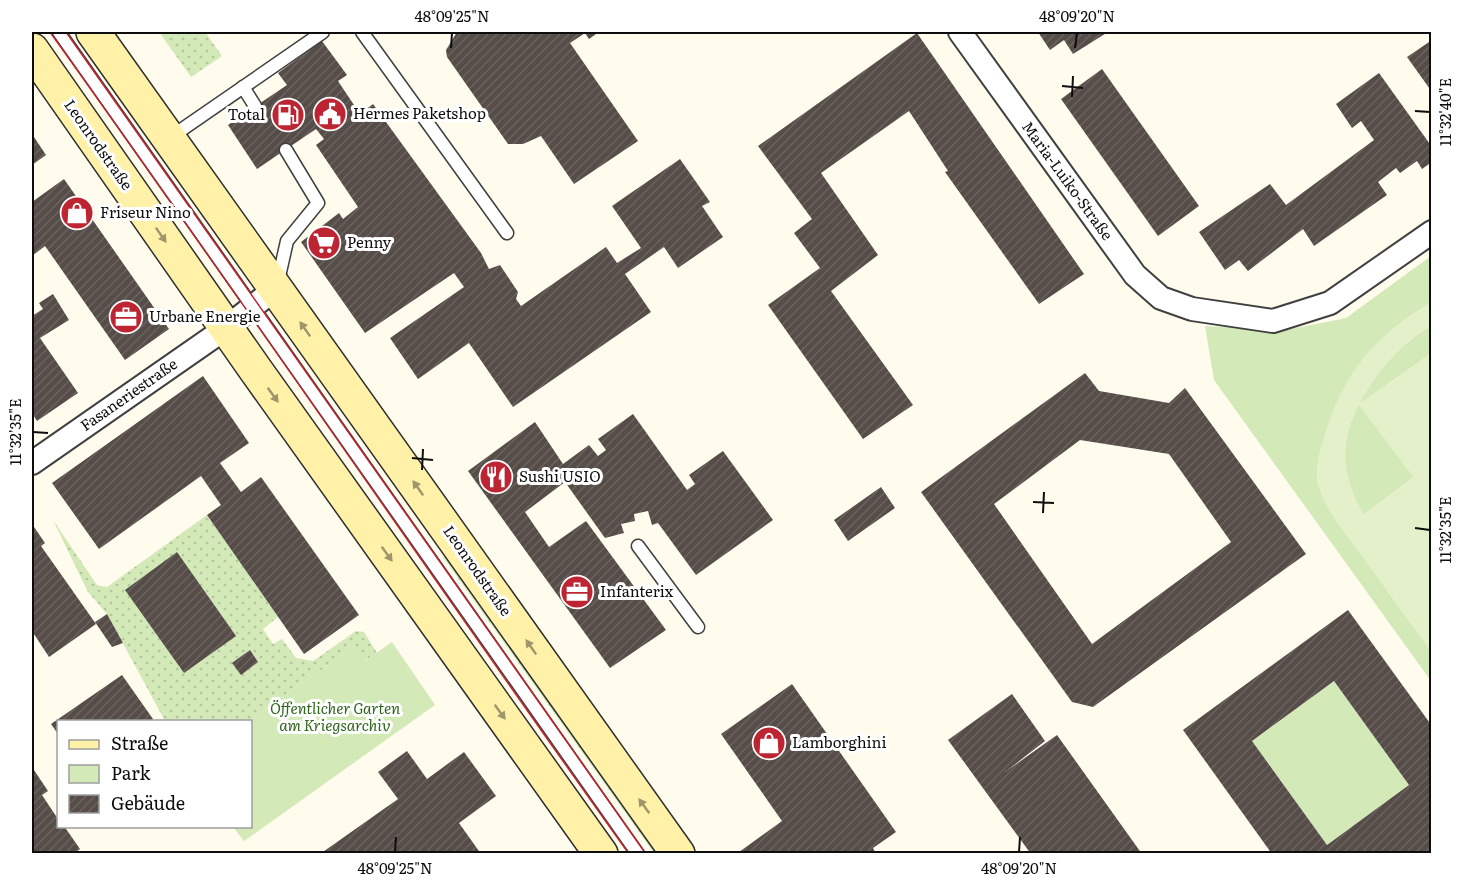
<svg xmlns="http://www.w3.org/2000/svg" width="1463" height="885" font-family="Literata,serif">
<defs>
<pattern id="grass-dots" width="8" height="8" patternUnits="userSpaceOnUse" patternTransform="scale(1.5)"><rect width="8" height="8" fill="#d3e9b7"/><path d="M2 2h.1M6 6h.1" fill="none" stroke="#b4c79c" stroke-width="1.8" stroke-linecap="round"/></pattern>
<pattern id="building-hatch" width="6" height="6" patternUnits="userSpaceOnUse" patternTransform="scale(1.5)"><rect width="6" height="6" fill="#564d49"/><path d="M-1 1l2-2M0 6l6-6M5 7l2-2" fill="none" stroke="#69625f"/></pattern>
</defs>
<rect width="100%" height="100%" fill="#fffbed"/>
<g fill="url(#grass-dots)">
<path d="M159,32H205L222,56L191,77Z"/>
<path d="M207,515L278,617L263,629L273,644L282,639L296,658L313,661L356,631L364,632L377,653L364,661L352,648L249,721H165L107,614L88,592L53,520L97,585L107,587Z"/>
<path d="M450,552L665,853H654L443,557Z"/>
</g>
<g fill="#d3e9b7">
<path d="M1431,256V681L1214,380L1205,326L1286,330L1346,318Z"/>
<path d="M392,642L435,705L244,841L233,827L250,826L249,721L352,648L365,661Z"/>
<path d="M1334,681L1409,785L1327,845L1252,741Z"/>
</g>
<path fill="#e4f0c9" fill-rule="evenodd" d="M1431,302V326C1398,347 1379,369 1360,403L1431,353V652C1407,619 1383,585 1359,552C1345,533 1328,513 1320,491C1313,473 1319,454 1324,437C1343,373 1374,336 1431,302ZM1359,405L1413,477L1364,514C1342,479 1339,442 1359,405Z"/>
<g fill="url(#building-hatch)" fill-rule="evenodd">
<path d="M457,32H599L589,39L585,33L570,43L638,141L574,184L541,136L523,144H508L447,57L446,50Z"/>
<path d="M1038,32H1108L1073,54L1064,40L1050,50Z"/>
<path d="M917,33L1084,274L1039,304L945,172L948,171L909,111L821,173L878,255L831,291L913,405L863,439L768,305L820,268L794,233L812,219L758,146Z"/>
<path d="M1432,40V92L1407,57Z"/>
<path d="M322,41L347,75L338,81L360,114L373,104L481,253L489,269L500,265L518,292L516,299L521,306L606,247L617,263L641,248L612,206L680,159L710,202L702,206L723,237L678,268L664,247L625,274L651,312L513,407L469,343L418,379L390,338L464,287L454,273L365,333L301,242L339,213L343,219L358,207L316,145L324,139L316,129L257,169L228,125L287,85L278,73Z"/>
<path d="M1102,69L1199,206L1158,236L1061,99Z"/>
<path d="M1379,73L1432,147V162L1422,169L1417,161L1400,173L1396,168L1378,182L1387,195L1314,246L1303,229L1248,271L1239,260L1225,270L1199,232L1270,184L1286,205L1374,140L1361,121L1352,128L1336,104Z"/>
<path d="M32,134L46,155L32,165Z"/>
<path d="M64,179L169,329L125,360L45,246L32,256V202Z"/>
<path d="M53,294L69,320L40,338L78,393L37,421L32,413V316L43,309L39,303Z"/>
<path d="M1085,373L1099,391L1169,403L1185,388L1306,554L1093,707L1072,702L921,492ZM1080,440L1169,454L1231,542L1092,644L994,504Z"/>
<path d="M203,376L249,443L220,463L241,492L261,477L359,615L304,654L207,515L221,505L201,476L99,549L52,483Z"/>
<path d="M633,414L687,490L695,484L689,475L723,451L773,520L696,575L658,523L652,525L648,511L634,514L635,521L621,524L624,533L605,538L565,482L525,512L549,547L586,521L666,630L610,668L468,471L535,422L563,464L589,445L598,456L606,450L598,439Z"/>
<path d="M881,487L895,508L848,541L834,520Z"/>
<path d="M32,524L45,543L41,546L96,624L49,657L32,631Z"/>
<path d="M177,552L236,636L184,673L125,590Z"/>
<path d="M1348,610L1432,726V854H1272L1183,730ZM1334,681L1409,785L1327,845L1252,741Z"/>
<path d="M107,614L123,643L112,647L95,622Z"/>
<path d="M250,650L258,662L241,675L232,663Z"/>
<path d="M122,675L153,719L149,722H58V734L51,724Z"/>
<path d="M792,684L896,832L873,848L876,854L739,852L782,821L721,734Z"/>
<path d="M1012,694L1045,741L1005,772L1057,735L1142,854H1031L948,740Z"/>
<path d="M407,751L427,779L464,752L496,796L459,823L481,854H320L398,799L378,772Z"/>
<path d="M32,767L48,791L42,795L58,819V826H64L80,849L74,854H32Z"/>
</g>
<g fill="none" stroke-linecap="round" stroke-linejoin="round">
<g stroke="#404040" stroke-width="15">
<g id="service">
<path d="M59,32L638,854"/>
<path d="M362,32L507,233"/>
<path d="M243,87L255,106"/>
<path d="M171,137L323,32"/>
<path d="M278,281L287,241L318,203L286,150"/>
<path d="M638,546L698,627"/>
</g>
</g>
<g stroke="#404040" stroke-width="26">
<g id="minor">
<path d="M960,32L1135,275L1161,298L1192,309L1273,321L1330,303L1432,232"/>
<path d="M32,463L226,328L276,288"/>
</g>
</g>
<g stroke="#2f2f2f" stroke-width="36">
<g id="secondary">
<path d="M93,32L678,854"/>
<path d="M32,50L255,369L601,854"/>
</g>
</g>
<use href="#service" stroke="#fff" stroke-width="12"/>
<use href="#minor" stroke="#fff" stroke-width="22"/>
<use href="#secondary" stroke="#fff1a8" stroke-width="33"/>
<g stroke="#bd2533" stroke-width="1.5">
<path d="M50,32C245,304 434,581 629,854"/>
<path d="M66,32L646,854"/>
</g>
</g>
<defs><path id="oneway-solid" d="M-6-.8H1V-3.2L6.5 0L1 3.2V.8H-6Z" transform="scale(1.5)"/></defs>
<g fill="#9e966a">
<use href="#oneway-solid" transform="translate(161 235) rotate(55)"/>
<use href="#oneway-solid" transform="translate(305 329) rotate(-125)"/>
<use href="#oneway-solid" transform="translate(273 395) rotate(54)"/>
<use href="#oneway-solid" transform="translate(418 488) rotate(-125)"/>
<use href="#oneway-solid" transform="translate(387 554) rotate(54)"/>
<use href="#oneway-solid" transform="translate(531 647) rotate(-125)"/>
<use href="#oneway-solid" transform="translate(500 712) rotate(54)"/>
<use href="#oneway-solid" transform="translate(644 806) rotate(-126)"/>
</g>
<path fill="none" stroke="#0d0d0d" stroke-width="2" d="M451,48L452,33M1075,48L1077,33M1062,86L1083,88M1072,97L1073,76M1415,111L1430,112M33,432L48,433M412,458L433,460M422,470L423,449M1033,502L1054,503M1043,513L1044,492M1415,528L1430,530M395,852L396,837M1019,852L1020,837"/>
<defs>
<g id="civic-disc" transform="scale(1.725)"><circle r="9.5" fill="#bd2533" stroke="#fff"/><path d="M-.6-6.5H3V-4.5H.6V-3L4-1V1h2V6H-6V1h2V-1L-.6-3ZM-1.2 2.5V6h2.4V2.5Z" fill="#fff"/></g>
<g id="fuel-disc" transform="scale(1.725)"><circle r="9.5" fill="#bd2533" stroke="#fff"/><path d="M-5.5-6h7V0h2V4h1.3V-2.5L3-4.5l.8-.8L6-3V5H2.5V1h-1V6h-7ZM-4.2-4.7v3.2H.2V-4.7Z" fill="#fff"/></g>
<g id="shop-disc" transform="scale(1.725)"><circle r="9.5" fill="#bd2533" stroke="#fff"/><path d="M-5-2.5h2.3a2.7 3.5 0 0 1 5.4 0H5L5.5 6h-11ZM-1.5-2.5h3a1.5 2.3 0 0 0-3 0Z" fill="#fff"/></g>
<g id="supermarket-disc" transform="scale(1.725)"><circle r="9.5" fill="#bd2533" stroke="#fff"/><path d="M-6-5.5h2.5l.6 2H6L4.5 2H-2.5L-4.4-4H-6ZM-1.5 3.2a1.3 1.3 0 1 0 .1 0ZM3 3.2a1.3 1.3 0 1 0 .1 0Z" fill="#fff"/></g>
<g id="office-disc" transform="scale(1.725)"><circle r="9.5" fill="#bd2533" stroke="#fff"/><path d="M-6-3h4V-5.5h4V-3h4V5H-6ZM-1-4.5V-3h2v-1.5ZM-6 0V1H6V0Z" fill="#fff"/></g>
<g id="restaurant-disc" transform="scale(1.725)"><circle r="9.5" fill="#bd2533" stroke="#fff"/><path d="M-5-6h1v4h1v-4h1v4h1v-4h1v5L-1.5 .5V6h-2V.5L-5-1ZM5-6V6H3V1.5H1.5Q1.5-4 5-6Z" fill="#fff"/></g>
</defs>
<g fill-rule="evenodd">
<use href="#civic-disc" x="330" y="114"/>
<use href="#fuel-disc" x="288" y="115"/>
<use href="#shop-disc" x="77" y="213"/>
<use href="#supermarket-disc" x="324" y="243"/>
<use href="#office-disc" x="126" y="317"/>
<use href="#restaurant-disc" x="496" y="477"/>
<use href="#office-disc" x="577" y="592"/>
<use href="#shop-disc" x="769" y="743"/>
</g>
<g text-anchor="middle" stroke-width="6" stroke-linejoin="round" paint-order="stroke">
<g font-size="15" fill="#0d0d0d" stroke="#fff" text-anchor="start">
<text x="353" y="119">Hermes Paketshop</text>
<text x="265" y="120" text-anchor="end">Total</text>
<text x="100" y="218">Friseur Nino</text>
<text x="347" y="248">Penny</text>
<text x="149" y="322">Urbane Energie</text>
<text x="519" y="482">Sushi USIO</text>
<text x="600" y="597">Infanterix</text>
<text x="792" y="748">Lamborghini</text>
</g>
<g font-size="15" fill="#0d0d0d" stroke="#fff">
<text transform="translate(98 145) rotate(55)" y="5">Leonrodstraße</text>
<text transform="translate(1067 181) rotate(54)" y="5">Maria-Luiko-Straße</text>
<text transform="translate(129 395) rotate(-35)" y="5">Fasaneriestraße</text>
<text transform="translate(477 571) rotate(55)" y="5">Leonrodstraße</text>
</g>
<g font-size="15" font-style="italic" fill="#2f651d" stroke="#fff">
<text x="335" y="714">Öffentlicher Garten<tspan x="335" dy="17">am Kriegsarchiv</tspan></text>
</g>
</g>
<rect width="1463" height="885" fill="none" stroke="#ffffff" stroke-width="66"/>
<rect x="57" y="720" width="195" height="108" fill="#ffffff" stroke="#9e9e9e" stroke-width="1.5"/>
<rect x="69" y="740" width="30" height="9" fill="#fff1a8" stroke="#9e9e9e" stroke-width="1.5"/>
<text x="111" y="750" font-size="18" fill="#0d0d0d">Straße</text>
<rect x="69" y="765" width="30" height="18" fill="#d3e9b7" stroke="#9e9e9e" stroke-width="1.5"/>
<text x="111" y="780" font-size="18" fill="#0d0d0d">Park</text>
<rect x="69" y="795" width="30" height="18" fill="url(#building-hatch)" stroke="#9e9e9e" stroke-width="1.5"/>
<text x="111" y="810" font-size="18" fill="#0d0d0d">Gebäude</text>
<rect x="33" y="33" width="1397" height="819" fill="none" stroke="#0d0d0d" stroke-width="2"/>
<g font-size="15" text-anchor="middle" fill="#0d0d0d">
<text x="452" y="22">48°09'25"N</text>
<text x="1077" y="22">48°09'20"N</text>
<text transform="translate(1446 112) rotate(-90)" y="5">11°32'40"E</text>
<text transform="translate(16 432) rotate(-90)" y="5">11°32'35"E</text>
<text transform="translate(1446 530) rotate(-90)" y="5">11°32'35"E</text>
<text x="395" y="874">48°09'25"N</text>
<text x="1019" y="874">48°09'20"N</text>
</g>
</svg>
